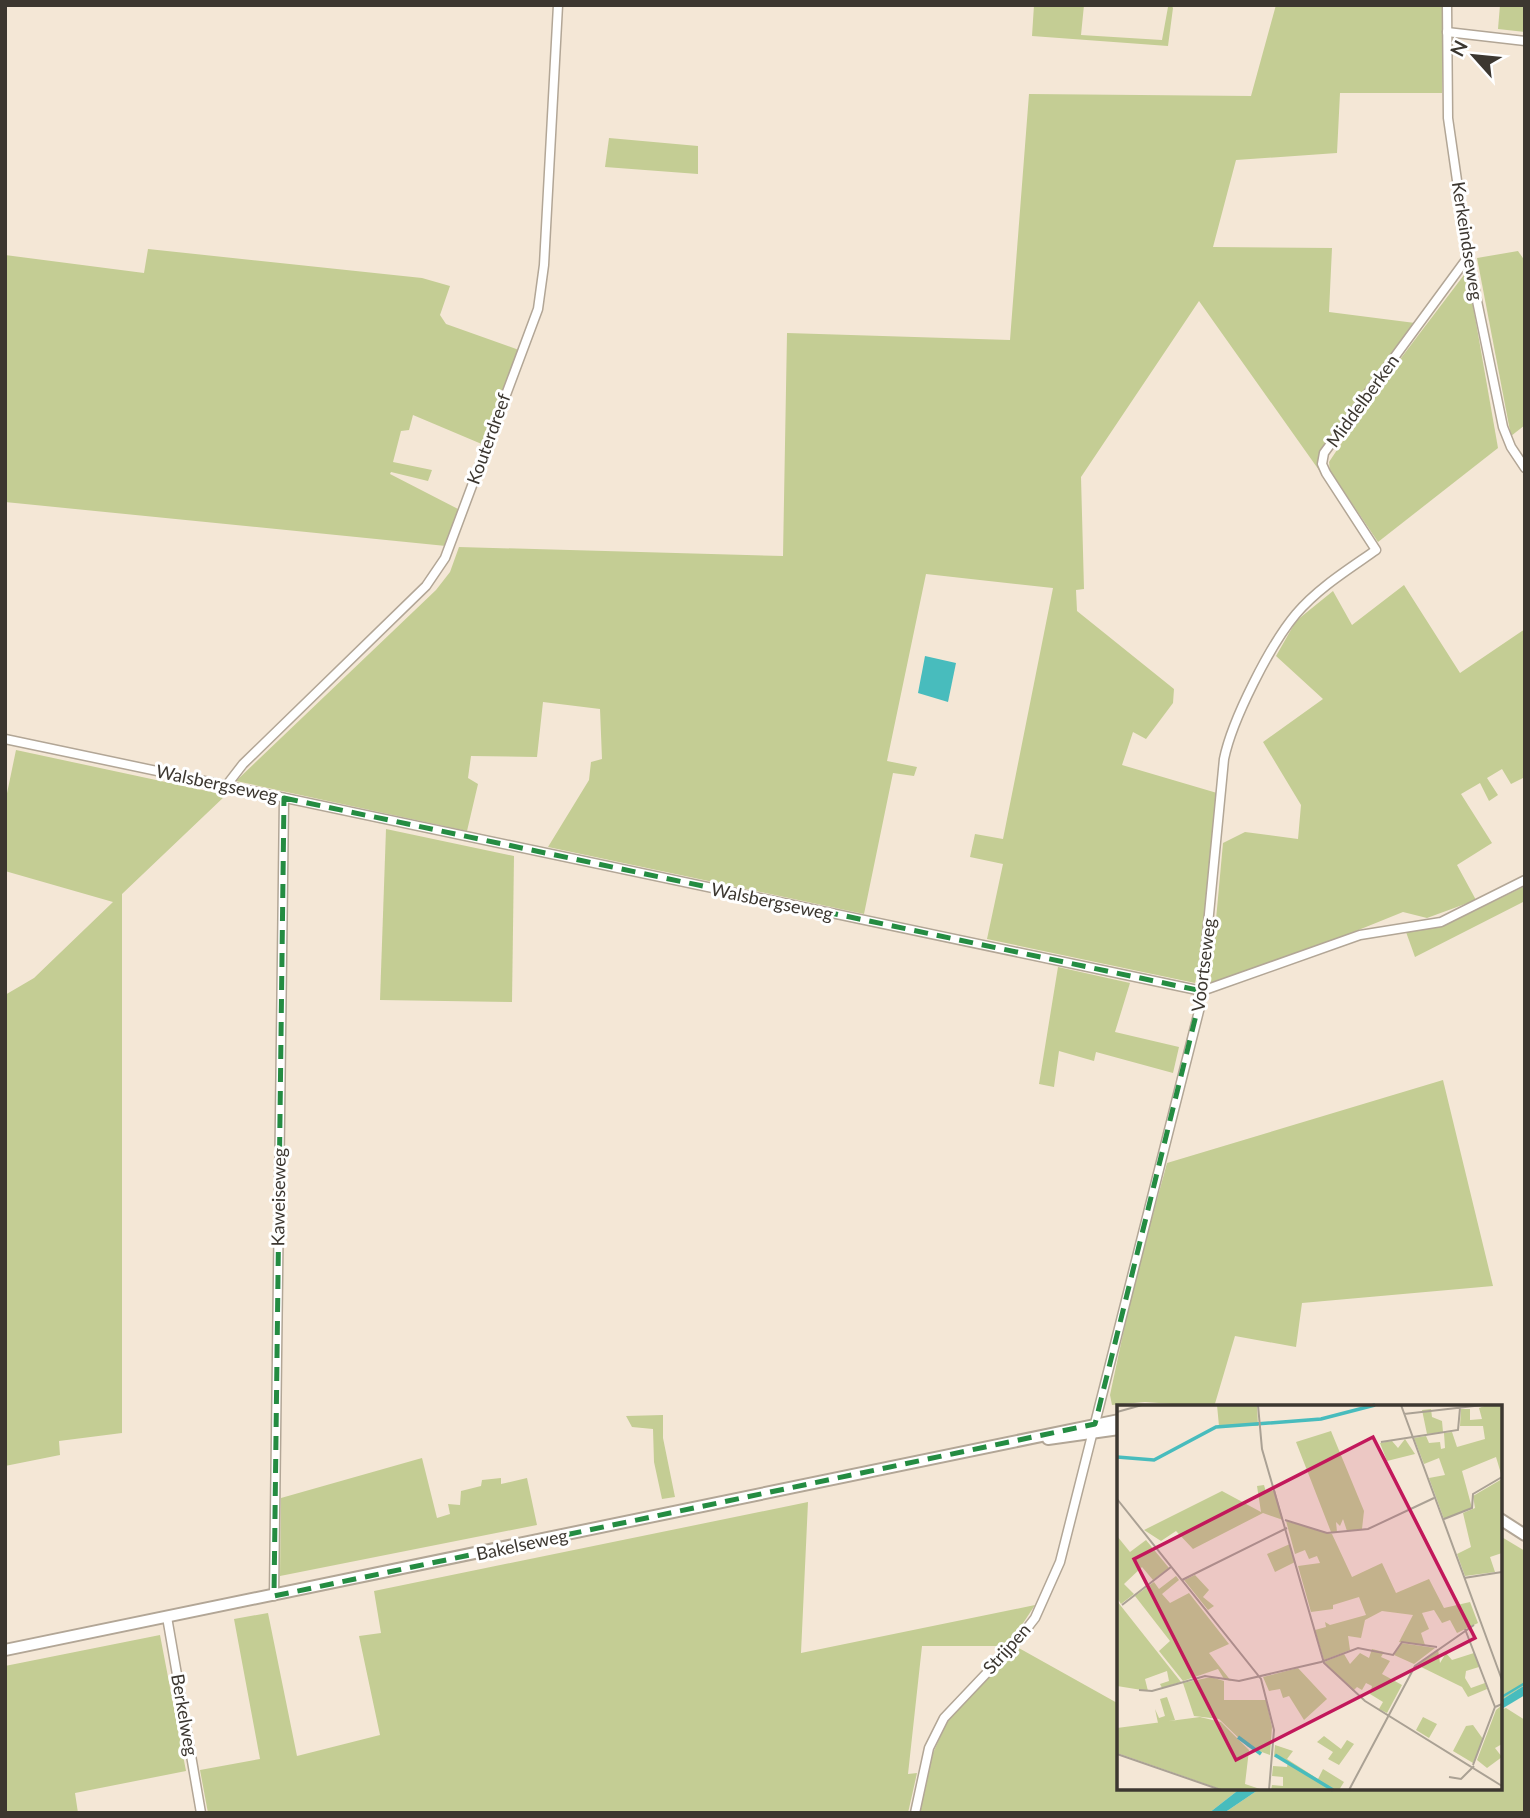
<svg xmlns="http://www.w3.org/2000/svg" width="1530" height="1818" font-family="Lato,sans-serif">
<rect width="100%" height="100%" fill="#f4e7d6"/>
<g fill="#c4cd94">
<path d="M1034,5H1084L1081,35L1162,40L1168,7L1171,5L1173,8L1168,46L1032,36Z"/>
<path d="M1276,5H1443L1442,93H1340L1337,153L1236,160L1213,247L1332,248L1329,312L1415,323L1320,465L1321,473L1199,301L1081,477L1084,589L1076,590L1077,611L1174,689L1173,703L1146,739L1133,732L1122,765L1217,793L1202,951L1195,983L987,939L1003,864L970,857L975,834L1003,839L1053,588L926,574L887,761L917,767L914,776L893,773L864,914L548,847L589,780L591,762L602,759L600,709L543,702L537,757L471,756L468,778L478,784L467,831L236,781L436,590L450,572L459,547L783,556L787,333L1010,340L1029,94L1251,96Z"/>
<path d="M1500,5H1525V32L1498,29Z"/>
<path d="M609,138L698,146V174L605,167Z"/>
<path d="M148,249L422,278L450,286L440,315L446,324L519,350L484,445L413,415L409,430L401,431L393,462L432,470L428,481L391,472L390,474L460,510L446,546L5,502V255L144,273Z"/>
<path d="M1518,251L1525,261V425L1511,436L1477,258Z"/>
<path d="M1467,271L1498,448L1378,542L1330,471L1329,462L1379,387Z"/>
<path d="M1404,585L1460,673L1525,629V777L1511,784L1502,769L1487,778L1498,795L1489,801L1480,783L1461,794L1492,843L1457,865L1476,900L1427,918L1403,912L1262,969L1210,985L1223,843L1245,832L1298,839L1301,805L1263,742L1323,699L1276,656L1296,621L1333,591L1352,625Z"/>
<path d="M16,750L226,795L122,894V1433L59,1441L60,1455L5,1466V995L34,978L113,902L5,871V803Z"/>
<path d="M386,829L514,856L512,1002L380,1000Z"/>
<path d="M1525,886V901L1415,957L1406,932L1452,922Z"/>
<path d="M1058,967L1130,983L1115,1032L1179,1047L1173,1073L1096,1052L1094,1061L1059,1051L1054,1087L1039,1084Z"/>
<path d="M1443,1080L1493,1286L1302,1303L1296,1347L1235,1336L1214,1407L1145,1402L1112,1405L1110,1395L1133,1287L1167,1163Z"/>
<path d="M663,1415V1438L675,1497L662,1499L654,1462L653,1429L632,1427L626,1416Z"/>
<path d="M422,1458L437,1518L450,1514L448,1504L460,1505L461,1491L481,1486L482,1480L501,1478V1484L527,1478L537,1525L280,1576L281,1498Z"/>
<path d="M808,1502L801,1653L1035,1605L1014,1637L1003,1646H922L908,1774L917,1773L908,1813H208L200,1770L260,1759L234,1619L268,1613L297,1756L380,1735L359,1636L381,1633L374,1591Z"/>
<path d="M1500,1536L1525,1551V1685L1500,1701Z"/>
<path d="M160,1635L186,1771L75,1793L78,1813H5V1666Z"/>
<path d="M1017,1647L1119,1704V1788H1241L1209,1813H920L933,1753L949,1717Z"/>
<path d="M1506,1708L1525,1720V1813H1224L1261,1788H1500V1710Z"/>
</g>
<g fill="#48bcbd">
<path d="M925,656L956,663L948,702L918,693Z"/>
<path d="M1525,1685V1695L1500,1710V1701Z"/>
<path d="M1241,1788H1261L1224,1813H1209Z"/>
</g>
<g fill="none" stroke-linecap="round" stroke-linejoin="round">
<path stroke="#48bcbd" stroke-width="2.5" d="M1500,1698L1525,1683"/>
<g stroke="#b2a696" stroke-width="11">
<g id="minor">
<path d="M1447,5L1448,118L1468,257L1503,427L1511,447L1525,468"/>
<path d="M1447,32L1525,41"/>
<path d="M5,739L1202,991L1360,935L1441,922L1525,880"/>
<path d="M226,786L243,764L426,586L445,558L538,309L544,265L558,5"/>
<path d="M274,1596L284,798"/>
<path d="M167,1617L201,1813"/>
<path d="M915,1813L929,1748L944,1718L1018,1640L1035,1618L1060,1562L1200,1007L1224,759C1232,720 1270,645 1296,614C1318,588 1349,569 1376,550L1326,473L1322,464L1324,453L1468,257"/>
</g>
</g>
<g stroke="#b2a696" stroke-width="14">
<g id="secondary">
<path d="M1048,1439L1119,1429"/>
<path d="M1500,1519L1525,1535"/>
<path d="M5,1650L1119,1420"/>
</g>
</g>
<use href="#minor" stroke="#fff" stroke-width="8"/>
<use href="#secondary" stroke="#fff" stroke-width="10"/>
</g>
<path fill="none" stroke="#248c42" stroke-width="5" stroke-dasharray="14 9" stroke-linejoin="round" d="M284,798L1202,991L1095,1424L274,1596Z"/>
<g text-anchor="middle" stroke-width="6" stroke-linejoin="round" paint-order="stroke">
<g font-size="18" fill="#3c3730" stroke="#fff">
<text transform="translate(1467 241) rotate(81)" y="6">Kerkeindseweg</text>
<text transform="translate(1363 401) rotate(-54)" y="6">Middelberken</text>
<text transform="translate(489 439) rotate(-70)" y="6">Kouterdreef</text>
<text transform="translate(217 784) rotate(12)" y="6">Walsbergseweg</text>
<text transform="translate(772 902) rotate(12)" y="6">Walsbergseweg</text>
<text transform="translate(1204 965) rotate(-83)" y="6">Voortseweg</text>
<text transform="translate(279 1197) rotate(-89)" y="6">Kaweiseweg</text>
<text transform="translate(522 1545) rotate(-12)" y="6">Bakelseweg</text>
<text transform="translate(1007 1649) rotate(-48)" y="6">Strijpen</text>
<text transform="translate(184 1715) rotate(80)" y="6">Berkelweg</text>
</g>
</g>
<g transform="translate(1117 1405)">
<rect width="385" height="385" fill="#f4e7d6"/>
<path d="M100,0H140L141,21H102ZM370,0H385V72L379,52L345,66L355,103L327,114L312,73L328,70L322,53L307,59L297,33L309,31L312,38L323,37L324,44L328,43L327,28L335,27L340,42L368,34L366,21H343L344,4H353V15L365,14L362,3ZM314,4L315,12L325,16L326,27L310,29L305,5ZM214,26L247,106L245,124L230,126L226,114L223,121L219,117L220,127H214L179,37ZM288,34L298,49L270,56L263,38L275,36L281,43ZM385,74V148L373,152L378,167L348,171L340,149L354,142L346,108L358,103L356,91ZM147,80L149,87L158,85L166,115L146,108L76,144L59,126L44,136L27,125L105,86L144,107L140,81ZM169,116L215,129L235,172L265,158L279,188L312,174L327,203L353,197L361,218L340,228L333,215L325,218L317,205L305,208L312,224L304,228L308,240L282,237L296,210L265,206L248,215L244,233L231,231L233,245L207,255L198,225L209,222L208,217L213,220L249,210L242,192L216,200V204L194,207L181,161L203,158L200,151L192,154L188,145L178,149ZM0,131L13,147L29,135L52,163L36,175L25,162L7,179L17,189L4,199L0,193ZM173,139L178,157L158,167L150,149ZM78,170L92,185L86,192L97,201L91,205L67,175ZM59,171L62,175L45,189L53,198L72,188L112,239L92,248L114,276L107,274L101,264L66,276L42,246L53,236L18,191L37,177L42,184ZM0,196L64,277L45,283L43,279L52,276L50,266L28,274L31,286L0,281ZM284,238L318,243L297,259L277,250ZM255,244L267,247L264,252L273,256L265,269L285,280L270,308L262,304L266,297L253,289L255,281L249,278L245,285L240,282L236,286L207,257L227,249L233,259L243,248L252,253ZM321,244L323,258L329,248L335,255L357,248L362,262L349,266L348,273L354,283L368,278L370,284L351,292L345,282L300,260ZM181,263L210,294L187,315L172,291L166,293L163,284L152,286L146,272ZM94,272L107,276V295H149L155,322L153,350L131,342L102,314L77,311L66,278ZM50,292L58,315L41,318L38,304L42,313L48,311L43,294ZM385,300V339L378,343L385,352L370,363L360,355L379,305ZM83,312L104,317L132,345L128,379L146,385H106L0,348V323ZM306,312L320,319L312,333L299,325ZM356,320L366,334L356,358L336,346L349,321ZM207,331L224,344L230,335L237,339L222,360L211,354L216,347L200,337ZM158,340L176,346L170,354L201,374L206,364L227,377L222,385H154L155,380L166,381V372L155,371L156,361L170,362L171,357L157,351Z" fill="#c4cd94"/>
<path fill="none" stroke="#48bcbd" stroke-width="3.5" d="M0,52L37,55L99,22L204,14L258,0M121,332L144,349M158,350L216,385"/>
<path fill="none" stroke="#aaa194" stroke-width="2" d="M141,0L145,44L207,258L248,296L385,381M284,0L385,275M0,7L25,0M287,9L366,0M264,37L341,25L343,3M0,94L144,274L157,325L152,385M327,114L355,103L356,89L385,72M168,115L210,128L251,124L317,93M347,173L385,167M65,175L170,123M5,200L54,162M348,224L378,302M22,285L35,286L88,271L122,276L204,257L241,243L276,250L285,237L320,242M0,349L104,385M356,360L378,302L385,299M332,372L344,374L357,361M232,385L298,261L357,220"/>
<path fill="#c2185b" fill-opacity="0.15" stroke="#c2185b" stroke-width="3.5" d="M256,32L358,233L119,355L17,154Z"/>
<rect width="385" height="385" fill="none" stroke="#3c3730" stroke-width="3.5"/>
</g>
<rect width="1530" height="1818" fill="none" stroke="#3c3730" stroke-width="14"/>
<g transform="translate(1474 56) rotate(297)" stroke="#ffffff" stroke-width="5" paint-order="stroke">
<path d="M0-5L12 26L0 18L-12 26Z" fill="#3c3730"/>
<text y="-10" font-size="19" font-weight="bold" text-anchor="middle" fill="#3c3730">N</text>
</g>
</svg>
